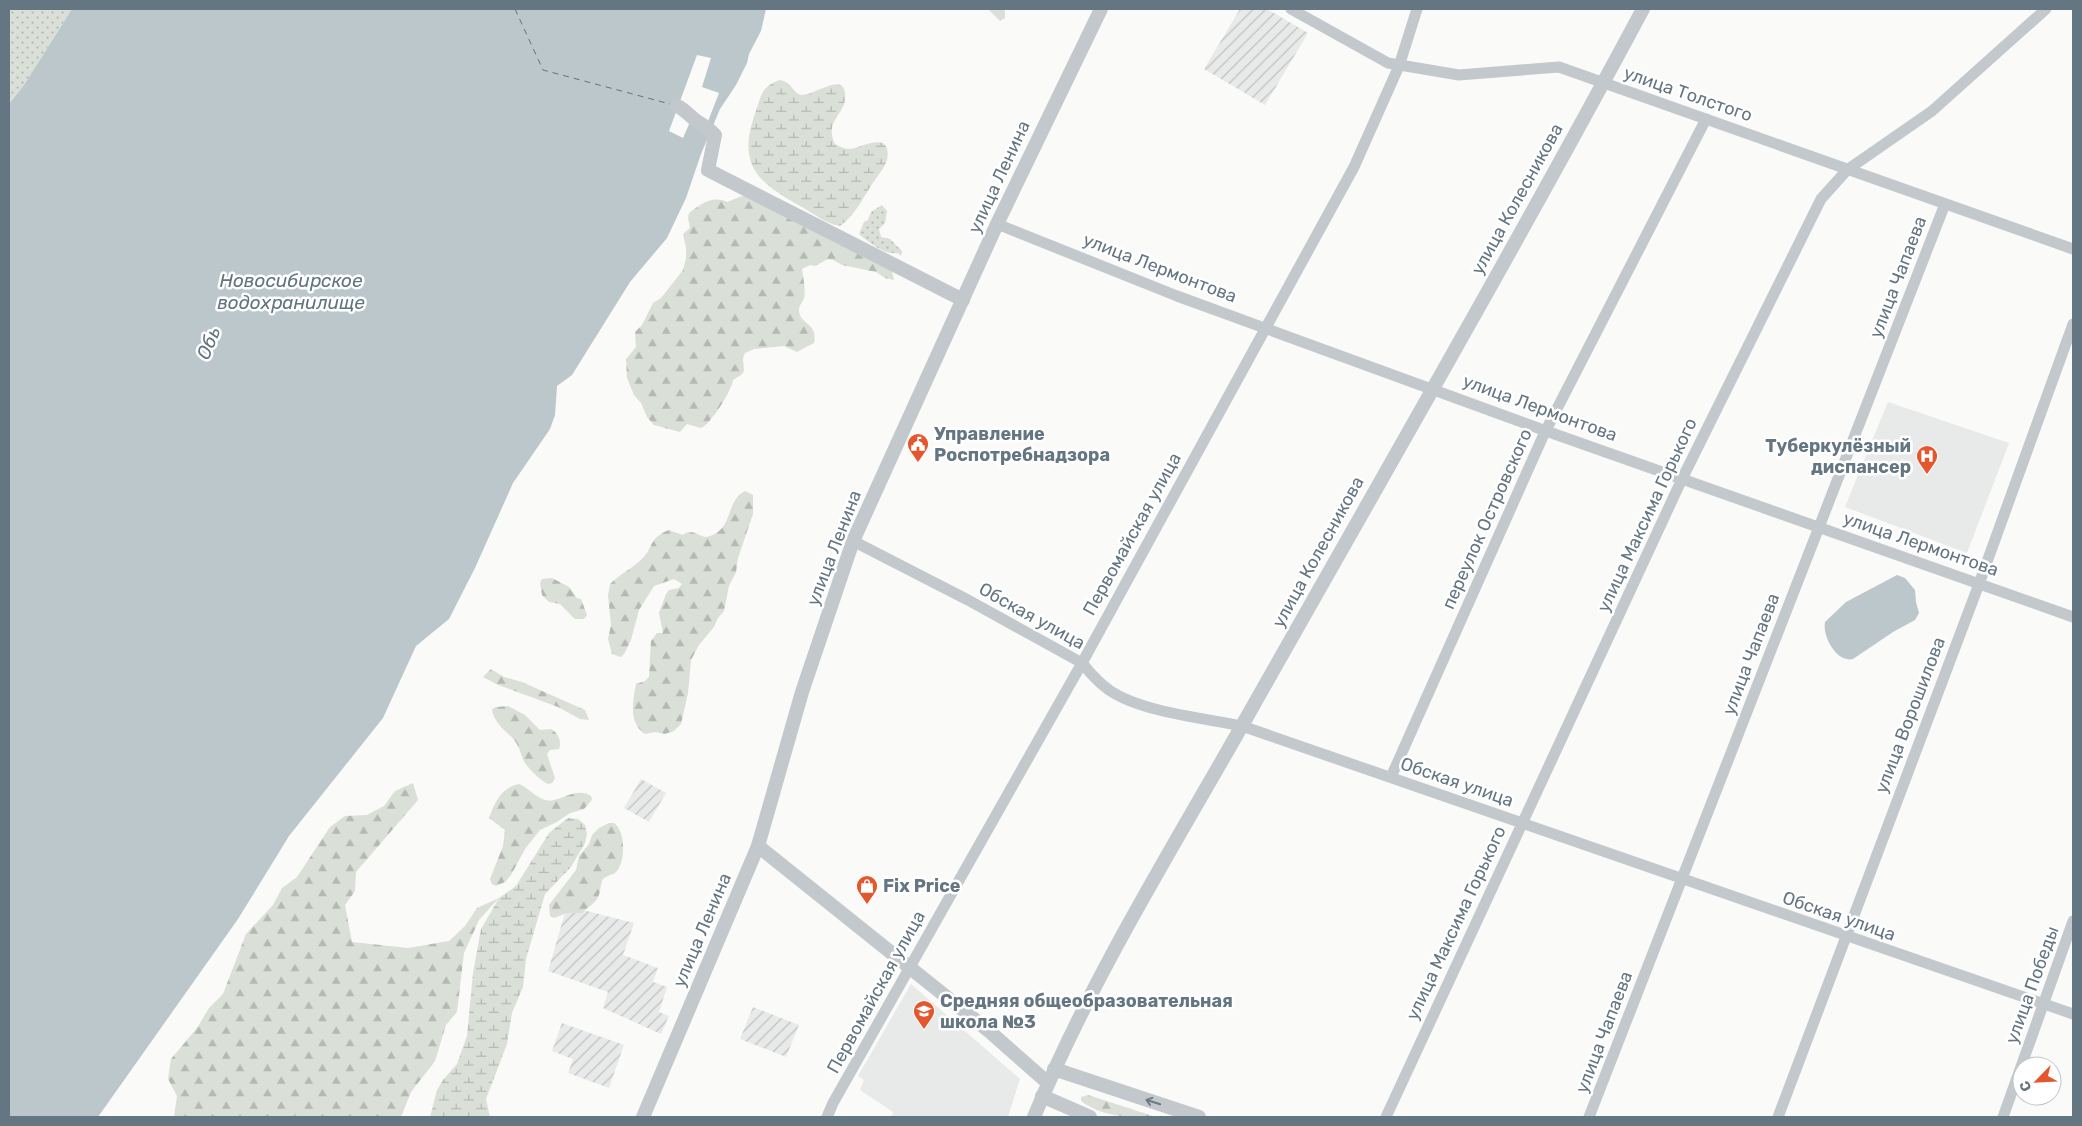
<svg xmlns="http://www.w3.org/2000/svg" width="2082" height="1126" font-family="Rubik,sans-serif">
<defs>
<pattern id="industrial-furrows" width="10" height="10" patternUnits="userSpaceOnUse" patternTransform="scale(1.25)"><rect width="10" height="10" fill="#e8e9e9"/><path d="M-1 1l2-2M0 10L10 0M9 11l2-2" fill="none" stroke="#c0c1c2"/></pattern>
<pattern id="grass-dots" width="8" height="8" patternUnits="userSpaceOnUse" patternTransform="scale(1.25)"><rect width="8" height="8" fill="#dadfd7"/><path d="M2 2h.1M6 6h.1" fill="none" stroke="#b4b9b4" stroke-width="1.8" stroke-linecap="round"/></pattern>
<pattern id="forest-firs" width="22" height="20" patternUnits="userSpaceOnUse" patternTransform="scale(1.25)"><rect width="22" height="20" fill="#dadfd7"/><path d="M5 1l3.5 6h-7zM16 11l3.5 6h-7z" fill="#b4b9b4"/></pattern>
<pattern id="wetland-marsh" width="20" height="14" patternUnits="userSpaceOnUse" patternTransform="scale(1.25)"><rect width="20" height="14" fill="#dadfd7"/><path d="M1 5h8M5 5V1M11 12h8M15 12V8" fill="none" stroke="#b4b9b4"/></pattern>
</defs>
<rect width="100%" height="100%" fill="#fafaf8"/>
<g fill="#e8e9e9">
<path d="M1888,402L2009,443L1967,553L1845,507Z"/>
<path d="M911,984L1020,1079L1008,1117H891L893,1112L860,1090L864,1080L858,1076Z"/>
</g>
<g fill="url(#industrial-furrows)">
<path d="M1240,9H1267L1308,33L1265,105L1204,69Z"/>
<path d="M641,779L666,793L649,822L624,808Z"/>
<path d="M567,906L634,923L623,955L658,968L653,982L667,987L659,1012L669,1016L661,1034L603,1008L608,992L548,971Z"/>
<path d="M753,1007L799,1025L786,1057L740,1039Z"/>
<path d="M562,1023L624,1045L609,1088L568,1073L573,1059L552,1051Z"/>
</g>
<g fill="url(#grass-dots)">
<path d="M9,9H72L24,85L9,104Z"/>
<path d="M882,205L887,211L885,223L879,229L881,237L890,239L902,251L901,256L898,253C884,255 870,243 859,234L864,222L868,220L871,212Z"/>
</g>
<g fill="url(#forest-firs)">
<path d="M988,9H1005V18L1000,21Z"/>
<path d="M742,196L752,198L816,227L828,239L892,271L894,280L885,278L876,272L842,265L833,260L828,259L815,266L810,265L802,269C803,277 806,289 804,298C803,303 798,305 799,312C802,326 818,323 814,343L797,352L784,346L754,349L745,353L743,358L744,371L741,375L733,380C732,390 711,424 701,428L687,424L680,432L654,425L647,417L641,403L634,395L627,378L626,359L636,347L635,332L642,325L653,303L661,298L683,270L686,259V248L683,234L690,228L688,218L689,213C701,204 712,195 727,202Z"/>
<path d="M745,491L753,495V514L738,558L736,572L729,586L724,611L718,618L714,627L699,645L691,660L688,693L681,724L674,731L665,734L655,732L645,734C628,723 633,700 636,684L645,681L649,677L651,641L657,633H663L659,613L666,594L669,590L679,588L682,584L674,579L654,586L639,610L631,640L624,654L621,657L612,654L608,639L611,625L608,595L610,584C619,575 631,569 641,560C654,548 648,538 669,530L683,535C691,528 696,535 706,537C735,531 724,502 745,491Z"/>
<path d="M552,578L569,587L577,598L581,599L587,615L584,619H575L560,604L549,602L542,595L540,583L542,579Z"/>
<path d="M491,669L504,677L522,682L585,710L589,720L580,719L558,707L496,684L483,677Z"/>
<path d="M508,706L525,715L540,730L551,729C558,733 562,740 559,749L550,750L547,754L555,778L552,783L548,784C540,780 530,770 525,763C521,756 520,748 515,741C507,731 493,723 492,709L496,707Z"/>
<path d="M413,783L418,800L356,872L355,891L345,905L352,942L408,948L449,941L465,926L477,908L499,898L479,920L464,953L457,1012L446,1025L435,1061L411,1092L401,1117H174L177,1096L168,1079L171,1059L197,1028L209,1008L223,994L246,934L273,905L282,888L297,877L330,827L345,816L367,815L384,806L395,791Z"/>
<path d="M519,784C530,788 540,804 554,800C567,797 578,788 591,796L592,800L584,809L570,813L557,822L540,830L525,849L511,875L505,882L496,886L492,884L490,879L503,846L505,830L489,818C495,802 501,788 519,784Z"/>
<path d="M609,823H614C626,831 626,864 615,873C610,876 604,876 602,881C600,886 601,892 598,897C595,904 587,907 582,913H567L554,918L550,916L549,905L576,870L579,856L589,844L592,835L599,828Z"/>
<path d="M1088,1095L1156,1117C1129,1117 1104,1118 1081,1101V1097Z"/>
</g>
<g fill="url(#wetland-marsh)">
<path d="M780,80C792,82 793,94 802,95C814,96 842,72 845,93C848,114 823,120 835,144C839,146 844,149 849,149C859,149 883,134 887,149C890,160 883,169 877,177C864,194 857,214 840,226C827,224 814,214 802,207C757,182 736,165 756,111C761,95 762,86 780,80Z"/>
<path d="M568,818L578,819L585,825L587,834L585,843L571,867L545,894L526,959L523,987L512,1013L507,1044L486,1099L490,1117H430L437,1090L443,1080L457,1064L467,1036L473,973L481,929L499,898L516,886L549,833Z"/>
</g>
<g fill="#bbc7cb">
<path d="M72,9H766L761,31L749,54L747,63L736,85L720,109L701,154L686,198L667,238L630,282L572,375L557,386L555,415L550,429L513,483L475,568L449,619L416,646L383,718L289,836L238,919L98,1117H9V104L24,85Z"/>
<path d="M1897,575L1905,578L1915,590L1916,602L1919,613L1915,620L1893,632L1853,659C1836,663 1822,635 1825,622L1846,602Z"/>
</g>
<path fill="#fafaf8" d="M697,55L711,58L702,87L719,93L707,124L690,122L683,138L669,131Z"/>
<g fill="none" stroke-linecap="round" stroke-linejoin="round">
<path stroke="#60757c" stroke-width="1" stroke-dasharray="6 5" stroke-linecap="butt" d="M515,9L543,70L670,104"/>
<g stroke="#c3c8cc" stroke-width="11">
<path d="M1291,9L1388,63L1459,75L1559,67L2073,249"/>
<path d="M997,224L1177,296L1546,431L2073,617"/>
<path d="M853,541L968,600L1082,663C1090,673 1098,682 1109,690C1141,712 1203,718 1242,726L2073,1014"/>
<path d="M1391,777L1544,434L1706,119"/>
<path d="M827,1117L833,1103L1082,663L1354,167L1399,66L1417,9"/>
<path d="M1386,1117L1682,479L1821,199L1847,170L1932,111L2046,9"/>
<path d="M1589,1117L1945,204"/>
<path d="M1778,1117L1979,584L2073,324"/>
<path d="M2003,1117L2073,921"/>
</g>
<g stroke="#c3c8cc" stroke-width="14">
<path d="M677,106C684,109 688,114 694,119C702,125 708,127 715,135L708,170L963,300"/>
<path d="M758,846L989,1031L1048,1083"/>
<path d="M1054,1069L1199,1117"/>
<path d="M1042,1096L1090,1117"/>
<path d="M643,1117L758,846L802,692L853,541L997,224L1101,9"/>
<path d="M1034,1117C1093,974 1176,843 1252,708C1383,476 1517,244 1643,9"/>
</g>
</g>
<defs><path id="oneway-shaft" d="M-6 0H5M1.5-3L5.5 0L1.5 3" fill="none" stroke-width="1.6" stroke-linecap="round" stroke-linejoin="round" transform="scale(1.25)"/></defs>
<use stroke="#6a7a87" href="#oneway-shaft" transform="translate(1153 1102) rotate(-162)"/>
<defs>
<g id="civic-pin" transform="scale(1.125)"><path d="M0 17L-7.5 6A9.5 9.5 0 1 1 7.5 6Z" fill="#e4572e" stroke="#fff"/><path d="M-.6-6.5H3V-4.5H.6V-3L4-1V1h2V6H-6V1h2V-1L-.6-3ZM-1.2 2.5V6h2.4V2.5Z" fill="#fff"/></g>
<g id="hospital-pin" transform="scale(1.125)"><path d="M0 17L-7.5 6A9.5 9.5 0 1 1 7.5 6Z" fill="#e4572e" stroke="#fff"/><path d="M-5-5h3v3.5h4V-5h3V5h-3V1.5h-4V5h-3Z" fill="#fff"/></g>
<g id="shop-pin" transform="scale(1.125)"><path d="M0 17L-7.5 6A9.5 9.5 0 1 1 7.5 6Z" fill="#e4572e" stroke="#fff"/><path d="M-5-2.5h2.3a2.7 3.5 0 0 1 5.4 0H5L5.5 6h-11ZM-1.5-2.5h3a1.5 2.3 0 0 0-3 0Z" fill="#fff"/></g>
<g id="school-pin" transform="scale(1.125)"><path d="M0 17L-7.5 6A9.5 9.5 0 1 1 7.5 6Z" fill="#e4572e" stroke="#fff"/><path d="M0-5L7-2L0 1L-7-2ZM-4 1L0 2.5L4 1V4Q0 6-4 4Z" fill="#fff"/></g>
</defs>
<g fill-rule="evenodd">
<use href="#civic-pin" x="918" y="444"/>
<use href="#hospital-pin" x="1927" y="456"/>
<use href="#shop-pin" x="867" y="886"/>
<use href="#school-pin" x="924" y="1011"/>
</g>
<g text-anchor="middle" stroke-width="5" stroke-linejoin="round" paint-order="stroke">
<g font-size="18" fill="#657683" stroke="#fff">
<text transform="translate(1688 94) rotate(19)" y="6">улица Толстого</text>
<text transform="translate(999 177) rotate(-65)" y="6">улица Ленина</text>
<text transform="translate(1517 199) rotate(-61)" y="6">улица Колесникова</text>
<text transform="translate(1160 268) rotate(21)" y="6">улица Лермонтова</text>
<text transform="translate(1898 277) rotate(-69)" y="6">улица Чапаева</text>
<text transform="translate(1540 408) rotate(20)" y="6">улица Лермонтова</text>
<text transform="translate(1647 515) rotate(-65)" y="6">улица Максима Горького</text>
<text transform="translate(1487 519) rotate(-66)" y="6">переулок Островского</text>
<text transform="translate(1132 534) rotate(-61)" y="6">Первомайская улица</text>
<text transform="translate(1921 544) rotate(19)" y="6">улица Лермонтова</text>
<text transform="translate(834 548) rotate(-69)" y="6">улица Ленина</text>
<text transform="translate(1318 552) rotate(-61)" y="6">улица Колесникова</text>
<text transform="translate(1032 616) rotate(29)" y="6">Обская улица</text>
<text transform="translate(1751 654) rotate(-69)" y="6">улица Чапаева</text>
<text transform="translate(1910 715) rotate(-69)" y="6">улица Ворошилова</text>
<text transform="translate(1457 782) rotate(19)" y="6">Обская улица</text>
<text transform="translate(1839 916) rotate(19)" y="6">Обская улица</text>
<text transform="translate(1456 923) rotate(-65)" y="6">улица Максима Горького</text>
<text transform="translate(702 930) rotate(-67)" y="6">улица Ленина</text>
<text transform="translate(2032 985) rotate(-70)" y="6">улица Победы</text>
<text transform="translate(876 992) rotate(-61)" y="6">Первомайская улица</text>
<text transform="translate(1604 1032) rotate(-69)" y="6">улица Чапаева</text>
</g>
<g font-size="18" font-weight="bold" fill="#657683" stroke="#fff" text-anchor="start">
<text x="934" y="440">Управление<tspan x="934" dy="21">Роспотребнадзора</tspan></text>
<text x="1911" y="452" text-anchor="end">Туберкулёзный<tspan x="1911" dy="21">диспансер</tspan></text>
<text x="883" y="892">Fix Price</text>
<text x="940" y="1007">Средняя общеобразовательная<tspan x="940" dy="21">школа №3</tspan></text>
</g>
<g font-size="19" font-style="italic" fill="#60757c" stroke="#fff">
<text x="291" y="287">Новосибирское<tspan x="291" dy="22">водохранилище</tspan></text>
<text transform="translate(208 343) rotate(-68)" y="7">Обь</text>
</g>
</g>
<rect width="2082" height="1126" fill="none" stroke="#657683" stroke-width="20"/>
<g transform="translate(2037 1081) rotate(246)"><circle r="24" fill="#ffffff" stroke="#c1c8cd"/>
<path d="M0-4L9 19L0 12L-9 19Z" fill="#e4572e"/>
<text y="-8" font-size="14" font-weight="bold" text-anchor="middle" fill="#657683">С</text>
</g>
</svg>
